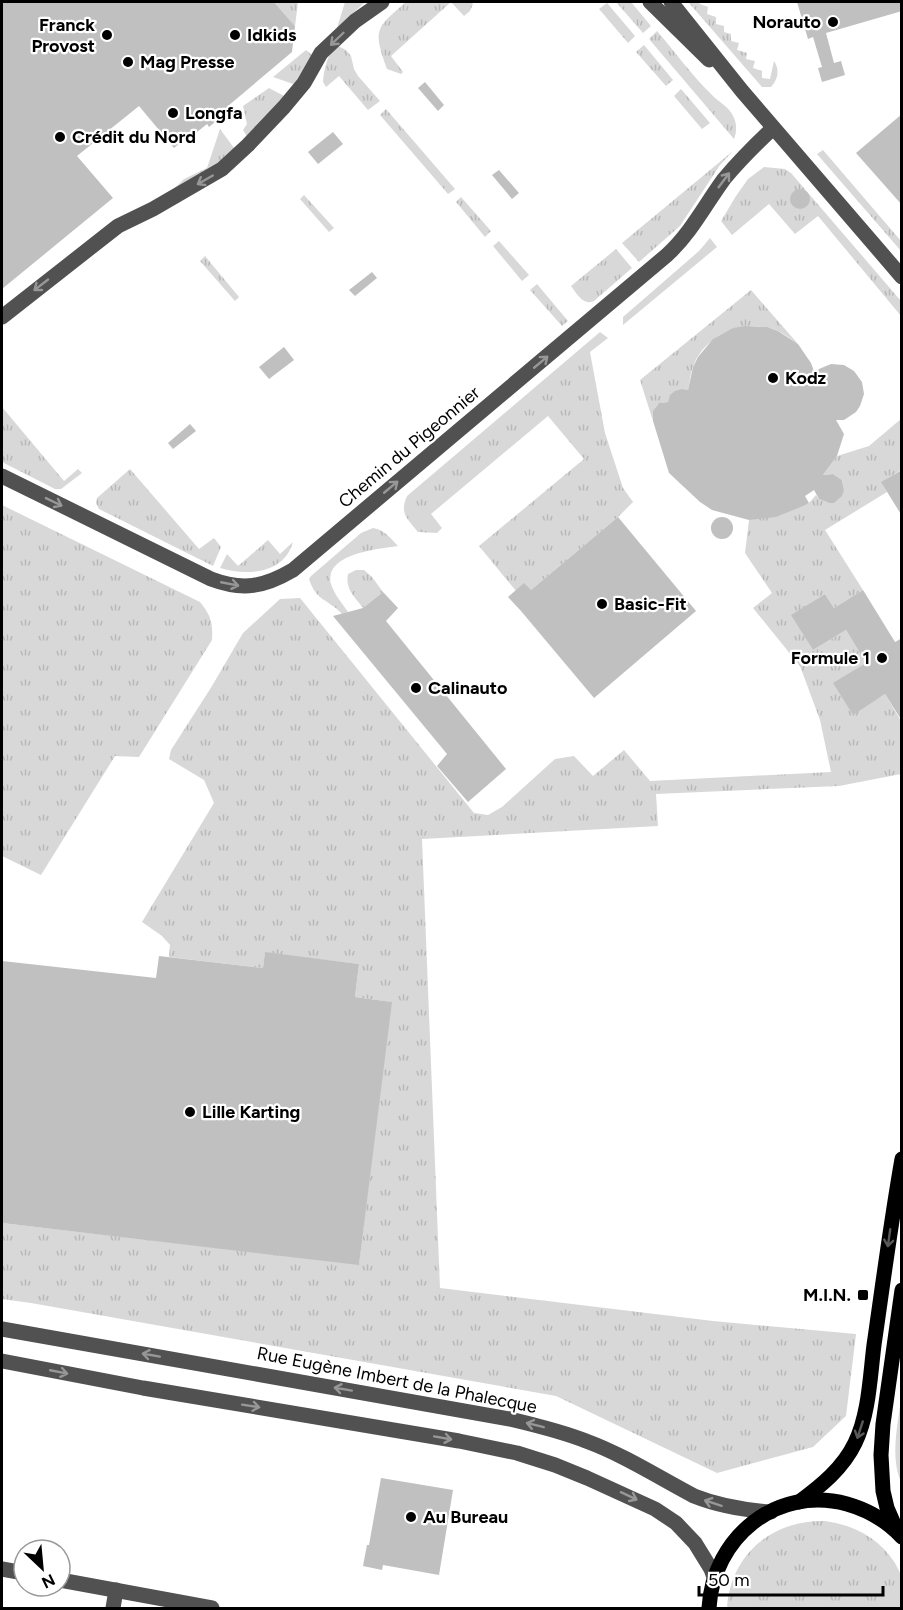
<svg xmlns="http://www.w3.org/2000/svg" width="903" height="1610" font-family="Figtree,sans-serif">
<defs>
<pattern id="grass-tufts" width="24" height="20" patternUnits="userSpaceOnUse" patternTransform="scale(1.5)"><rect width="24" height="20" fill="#d8d8d8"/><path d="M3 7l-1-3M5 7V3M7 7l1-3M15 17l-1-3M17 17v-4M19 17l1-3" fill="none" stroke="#b8b8b8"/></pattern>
</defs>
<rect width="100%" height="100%" fill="#fff"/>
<g fill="url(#grass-tufts)">
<path d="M274,2H298L295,26Z"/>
<path d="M345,2H365L337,28Z"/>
<path d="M406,2H471L473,4L470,11L464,16L451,2L391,56L403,72L401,74L387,69C373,29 375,29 406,2Z"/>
<path d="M616,2H631L651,26L643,33Z"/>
<path d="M690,2H699L700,4L708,7L707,14L716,17V24L724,26V32L731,34V41L739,43L737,50L747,53L746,59L755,61L753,68L762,71V78L770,79L774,61C780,70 778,79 771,87H762L689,3Z"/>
<path d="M607,3L635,36L628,43L599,9Z"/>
<path d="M657,31C675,52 693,77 713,96C720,103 729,107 733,116C737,123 737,132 734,139L649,39Z"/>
<path d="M644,45L673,80L666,86L636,52Z"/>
<path d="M338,46L346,50L351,56L354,69L358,76L380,101L368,110L339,76L326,87L323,82C324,69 327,53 338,46Z"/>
<path d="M306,50L312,55L296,85L273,77Z"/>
<path d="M269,88L286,97L249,140L243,130L247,124L243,106Z"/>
<path d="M681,89L710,123L702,129L674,96Z"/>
<path d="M386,109L455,189L448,194L380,115Z"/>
<path d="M220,129L237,152L168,195L184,179L207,168Z"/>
<path d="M823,150L901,241V251L817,154Z"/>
<path d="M733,151L720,165L680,226L639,262L622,243Z"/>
<path d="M764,167L785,169L791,173L901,301V316L818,216L795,234L769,204L732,235L721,221L736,196L748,179Z"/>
<path d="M304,195L334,228L329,232L300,199Z"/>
<path d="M461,197L491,231L485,237L456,202Z"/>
<path d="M710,238L717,247L623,325V317L699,251Z"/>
<path d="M499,241L529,275L522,281L493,246Z"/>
<path d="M616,249L632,268L594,301C583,306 577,294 571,286Z"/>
<path d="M205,256L239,297L235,301L200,261Z"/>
<path d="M537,284L568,321L562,326L530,290Z"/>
<path d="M751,290L798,344C789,338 780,330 769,328C740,320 703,337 693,367C690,374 690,382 688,390C678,389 672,392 668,402C655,402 653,410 653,421L640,380Z"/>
<path d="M600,332L608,338L590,352L605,433L623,488L633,502L618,517L531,590L516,591L479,546L584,459L548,416L431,514L442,528L437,533L418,532C408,519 399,514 407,496Z"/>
<path d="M2,407L64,481L78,469L82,473L61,489H55L2,462Z"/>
<path d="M901,419V470L882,482L887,492L825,530L863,590L834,608L825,594L792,615L813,650L846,630L866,663L834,684L853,714L885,694L901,721V774L839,786L656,794L658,826L422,839L440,1288L713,1321L856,1334L846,1416L813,1447L717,1473L556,1396L31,1303L2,1299V1223L359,1264L391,1002L355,997L359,964L265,953L263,968L169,957L170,945L162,936L142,922L214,803L204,780L169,759L171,750L212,686L243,633L280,599L300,598L474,813L488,815L502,807L555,759L574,756L593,776L624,750L650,781L831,772L820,720L800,666L753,608L772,593L745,553L749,520L809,503L816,495L819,499L829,503C841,501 846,492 842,480L833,474L823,475L837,456L869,446Z"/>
<path d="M130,469L199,549L214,538L221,547L213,566L99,509L96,503L97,498Z"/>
<path d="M2,505L200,602C211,616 213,622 212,640L139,757L115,756L41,875L2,856Z"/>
<path d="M373,528C385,530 390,538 398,546C379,549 324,553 331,584C334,594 342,603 348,612L342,614C328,598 317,603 309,579L311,576L361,533Z"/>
<path d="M268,540L280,554L293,542C284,574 248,576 220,568L227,554L238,566Z"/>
<path d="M356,570H364L372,577L383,592L363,608C355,597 345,589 348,574Z"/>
<path d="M901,1398V1482C890,1456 898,1425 901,1398Z"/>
<path d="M825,1521C854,1525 879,1538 895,1563C897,1567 900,1572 901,1576C903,1585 902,1599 901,1608H727C731,1554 772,1520 825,1521Z"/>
</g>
<g fill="#c0c0c0">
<path d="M2,2H274L295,26L292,52L228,106L231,109L209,127L207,124L191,137L190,135L174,148L139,106L77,156L113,198L2,289Z"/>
<path d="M797,2H902V11L826,33L834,63L841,61L845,75L822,82L818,68L822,67L813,37L808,39Z"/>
<path d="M425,82L444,105L438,111L418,88Z"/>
<path d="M902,114V205L856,153Z"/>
<path d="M333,132L343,144L318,164L308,152Z"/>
<path d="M499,170L519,193L512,199L492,175Z"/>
<circle cx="800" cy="199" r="10"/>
<path d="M372,272L377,278L355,296L349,290Z"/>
<path d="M745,326L767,327L778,331L798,344L811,363L815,374L819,369L831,364L844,365L854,371L862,382L864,394L860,406L856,412L844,420H836L844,434L837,456L823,475L833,474L842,480L844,490L842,496L834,503H829L819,499L814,490L805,496L809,503L803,506L776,517L749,520L712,510L700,502L669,473L653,421V411L659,403L668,402L670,395L675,391L682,389L688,390L693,367L698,357L713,339L733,328Z"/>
<path d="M284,347L294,360L269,379L259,367Z"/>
<path d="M190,424L196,431L173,449L168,443Z"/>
<path d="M902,470V516L881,482Z"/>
<path d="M618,517L696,611L594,698L521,611L508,597L524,583L531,590Z"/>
<circle cx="722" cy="528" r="11"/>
<path d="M863,590L895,642L902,638V721L885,694L853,715L833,683L866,663L846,630L813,650L791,615L825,594L834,608Z"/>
<path d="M383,592L398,608L386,621L506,769L468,802L437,766L447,754L333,616L363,608Z"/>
<path d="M265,952L359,964L355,997L392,1002L359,1265L2,1223V961L156,978L159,956L263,968Z"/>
<path d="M381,1478L453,1490L439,1575L383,1565L382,1570L363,1566L367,1545H369Z"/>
</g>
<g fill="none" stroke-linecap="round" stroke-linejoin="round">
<g stroke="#515151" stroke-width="15">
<path d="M650,2L709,60"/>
<path d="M671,2L742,91L902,277"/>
<path d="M2,317L118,226L153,209L222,169L248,145L284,107L304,83L321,53L355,21L382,2"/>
<path d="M2,476L211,579C243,591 264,587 293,570L667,255C691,233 705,205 724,179C739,161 756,144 773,128"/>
<path d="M2,1329L510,1419C535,1425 561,1431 586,1441C624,1455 658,1477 694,1496C719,1506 744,1510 771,1512"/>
<path d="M2,1361L143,1388L459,1441L517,1453L555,1465L587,1478L655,1509L676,1523L695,1543L711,1569L714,1577"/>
<path d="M2,1569L24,1573"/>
<path d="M60,1580L212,1608"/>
<path d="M113,1608L116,1590"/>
</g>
<g stroke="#000" stroke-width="15">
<path d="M799,1502C821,1486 843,1468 855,1443C869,1414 870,1377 874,1345C883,1283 891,1221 902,1159"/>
<path d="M897,1531L887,1508L883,1491L881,1455L883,1424L902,1290"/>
<path d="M709,1608C713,1538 776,1485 847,1504C868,1510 887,1521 902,1537"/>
</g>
</g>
<defs><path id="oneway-shaft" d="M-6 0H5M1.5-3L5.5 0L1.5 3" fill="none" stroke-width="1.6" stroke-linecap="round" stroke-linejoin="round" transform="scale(1.5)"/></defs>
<g stroke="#979797">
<use href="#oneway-shaft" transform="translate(337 39) rotate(136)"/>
<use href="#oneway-shaft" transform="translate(205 180) rotate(150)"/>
<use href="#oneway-shaft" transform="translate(724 180) rotate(-53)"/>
<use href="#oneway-shaft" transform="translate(41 285) rotate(142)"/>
<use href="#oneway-shaft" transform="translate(541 362) rotate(-40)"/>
<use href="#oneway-shaft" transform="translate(391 487) rotate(-40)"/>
<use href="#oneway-shaft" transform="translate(54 502) rotate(26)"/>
<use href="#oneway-shaft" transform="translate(230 584) rotate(11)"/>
<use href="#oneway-shaft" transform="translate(151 1355) rotate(-170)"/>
<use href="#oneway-shaft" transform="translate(59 1372) rotate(11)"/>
<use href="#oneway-shaft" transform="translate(343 1389) rotate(-170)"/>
<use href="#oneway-shaft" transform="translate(251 1406) rotate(9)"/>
<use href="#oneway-shaft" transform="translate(535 1425) rotate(-166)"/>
<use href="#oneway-shaft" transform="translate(443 1438) rotate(10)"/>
<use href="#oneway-shaft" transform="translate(629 1496) rotate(25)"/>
<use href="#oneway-shaft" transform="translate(713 1503) rotate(-162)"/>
</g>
<g stroke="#595959">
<use href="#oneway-shaft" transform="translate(889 1238) rotate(98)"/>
<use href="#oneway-shaft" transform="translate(860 1430) rotate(108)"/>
</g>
<g fill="#000" stroke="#fff" stroke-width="2">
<circle cx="833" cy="22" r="6"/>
<circle cx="107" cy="35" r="6"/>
<circle cx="235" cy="35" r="6"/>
<circle cx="128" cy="62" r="6"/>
<circle cx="173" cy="113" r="6"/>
<circle cx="60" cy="137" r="6"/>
<circle cx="773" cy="378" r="6"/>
<circle cx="602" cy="604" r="6"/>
<circle cx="882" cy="658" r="6"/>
<circle cx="416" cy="688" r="6"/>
<circle cx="190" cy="1112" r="6"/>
<rect x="857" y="1289" width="12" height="12" rx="3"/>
<circle cx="411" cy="1517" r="6"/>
</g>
<g text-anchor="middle" stroke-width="4.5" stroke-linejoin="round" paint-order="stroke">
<g font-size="18" font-weight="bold" fill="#000" stroke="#fff" text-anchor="start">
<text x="821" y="28" text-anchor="end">Norauto</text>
<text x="95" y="31" text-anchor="end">Franck<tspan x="95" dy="21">Provost</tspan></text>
<text x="247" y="41">Idkids</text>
<text x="140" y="68">Mag Presse</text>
<text x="185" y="119">Longfa</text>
<text x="72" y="143">Crédit du Nord</text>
<text x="785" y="384">Kodz</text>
<text x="614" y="610">Basic-Fit</text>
<text x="870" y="664" text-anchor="end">Formule 1</text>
<text x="428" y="694">Calinauto</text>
<text x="202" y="1118">Lille Karting</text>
<text x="851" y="1301" text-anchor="end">M.I.N.</text>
<text x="423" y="1523">Au Bureau</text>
</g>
<g font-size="18" fill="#000" stroke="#fff">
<text transform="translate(409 447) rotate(-40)" y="6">Chemin du Pigeonnier</text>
<text transform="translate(397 1380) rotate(11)" y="6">Rue Eugène Imbert de la Phalecque</text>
</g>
</g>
<rect width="903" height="1610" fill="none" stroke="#000000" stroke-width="6"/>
<g transform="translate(42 1568) rotate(154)"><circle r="28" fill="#ffffff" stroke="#999999" stroke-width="1.5"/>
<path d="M0-4.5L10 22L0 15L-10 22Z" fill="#000000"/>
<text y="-9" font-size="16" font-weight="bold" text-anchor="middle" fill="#000000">N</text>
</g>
<path d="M699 1586v9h184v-9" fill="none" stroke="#000000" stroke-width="3"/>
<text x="708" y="1586" font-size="18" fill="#000000" stroke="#ffffff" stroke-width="4.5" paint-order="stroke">50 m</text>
</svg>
